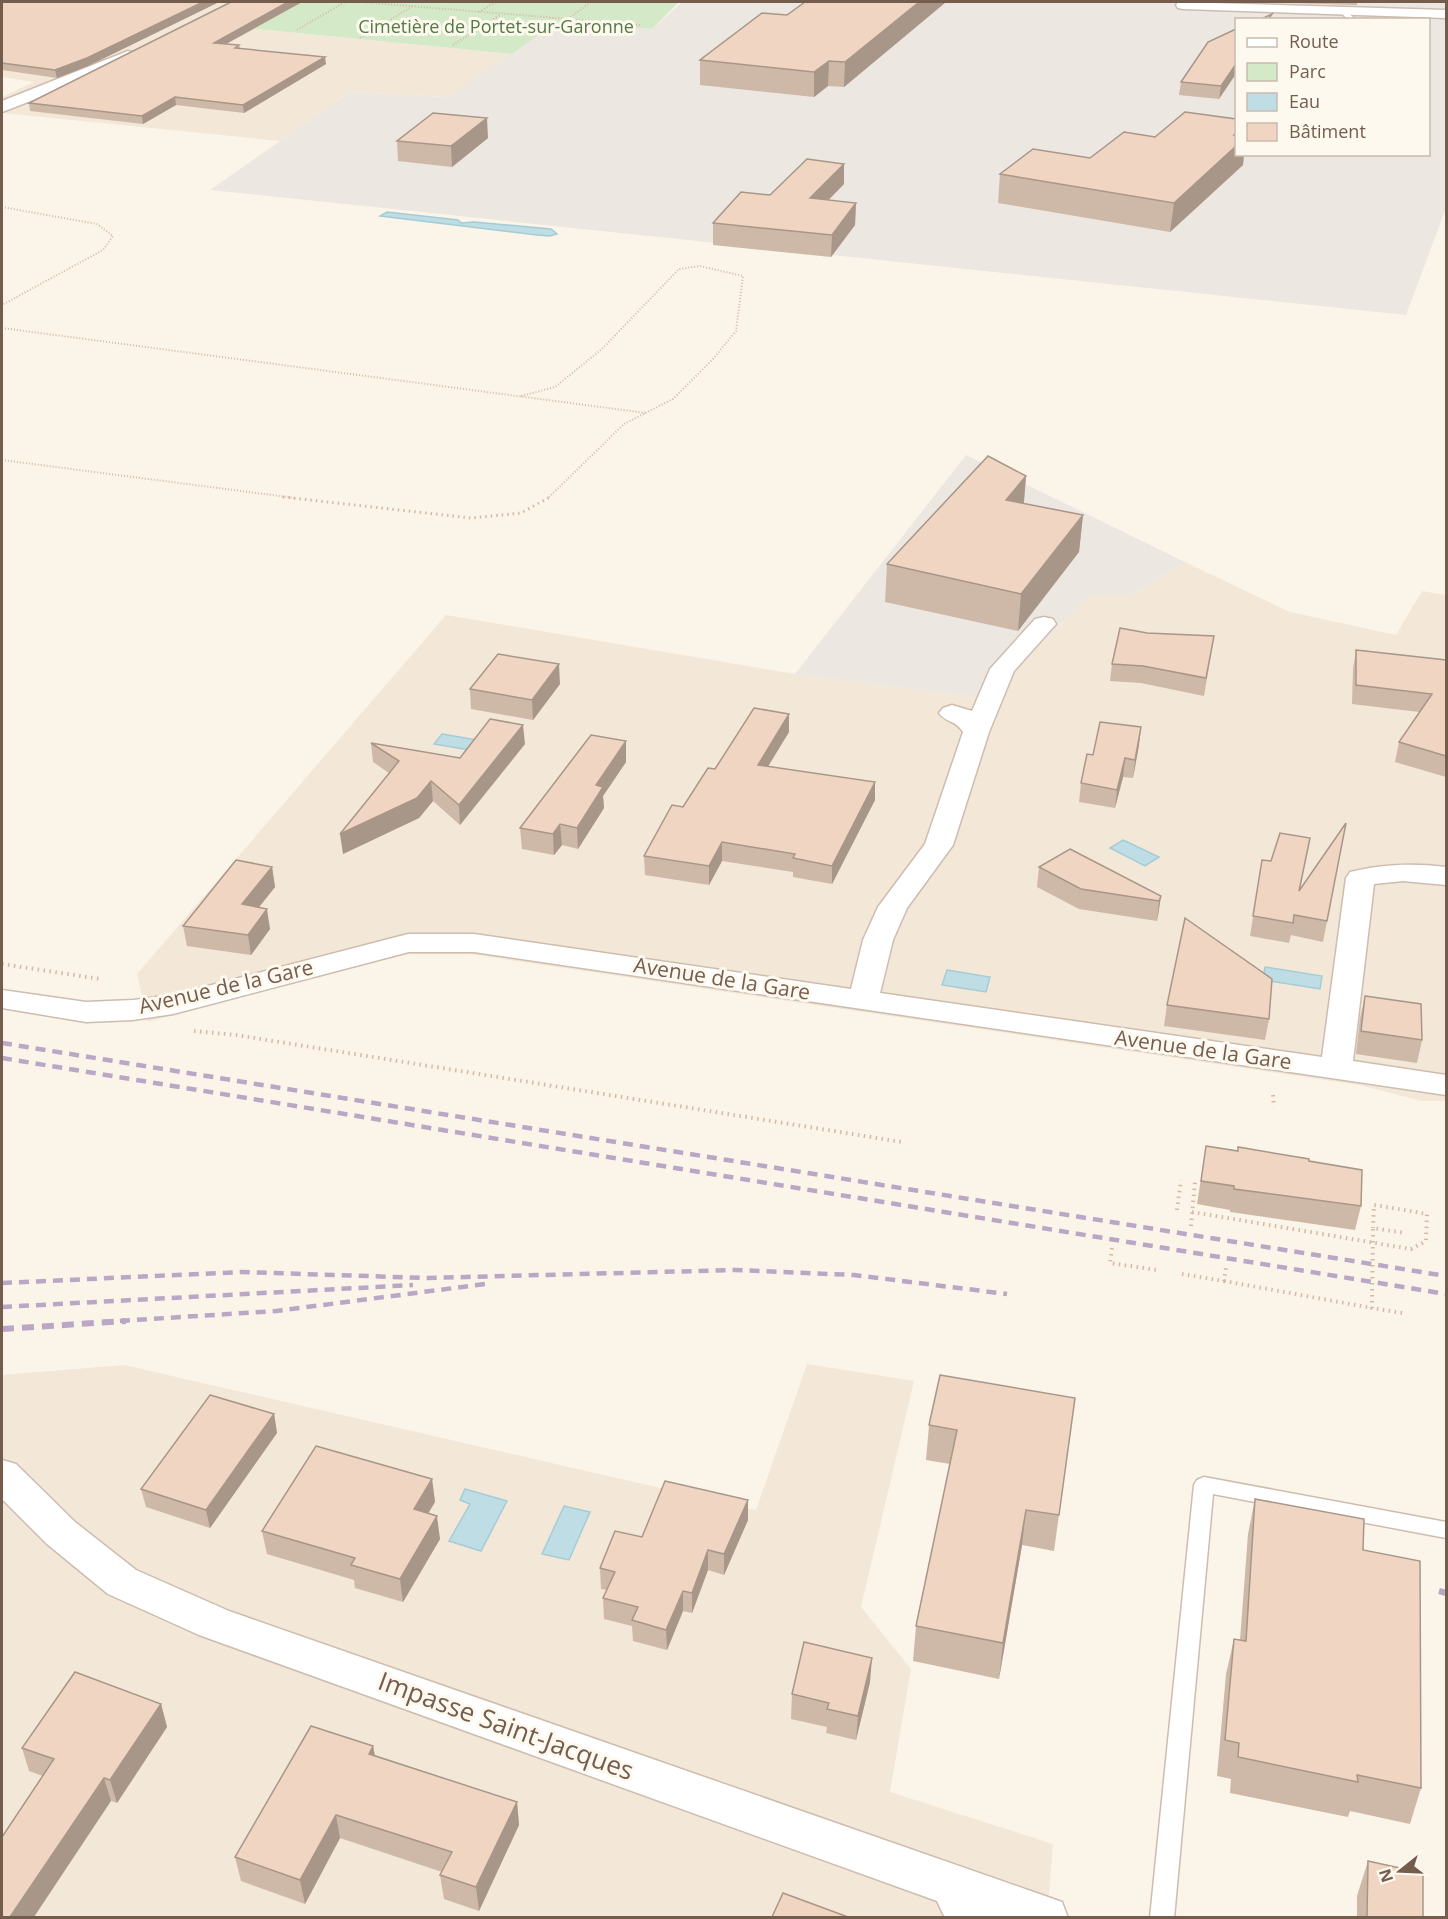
<svg xmlns="http://www.w3.org/2000/svg" width="1448" height="1919" font-family="'Open Sans',sans-serif">
<rect width="100%" height="100%" fill="#fbf5e9"/>
<g fill="#f3e7d8">
<path d="M2,2H271L227,26L512,54L448,97L350,92L280,141L2,113V97L34,82L2,77Z"/>
<path d="M1185,562L1290,612L1396,635L1422,591L1446,595V1101H1422L1359,1085L469,954H396L148,1022L137,974L446,615L795,674L999,700L1015,670L1090,595H1132Z"/>
<path d="M807,1364L914,1381L861,1607L911,1669L890,1792L1053,1844L1047,1917H2V1375L124,1365L756,1510Z"/>
</g>
<g fill="#ede7e2" fill-rule="evenodd">
<path d="M682,2H1446V208L1406,315L210,190L350,92L448,97L556,22L652,29ZM1236,20H1428V154H1236Z"/>
<path d="M966,455L1185,562L1132,595H1090L1015,670L999,700L795,674Z"/>
</g>
<path fill="#d4e9c8" d="M271,2H679L652,29L556,22L512,54L226,26Z"/>
<g fill="#bedde5" stroke="#a5ccd6" stroke-width="1.5">
<path d="M387,212L458,220L461,223L474,222L551,229L557,234L550,236L537,235L380,216Z"/>
<path d="M442,734L477,740L469,750L434,744Z"/>
<path d="M1123,840L1159,857L1145,866L1110,848Z"/>
<path d="M1265,967L1322,976L1320,989L1263,980Z"/>
<path d="M947,970L990,977L986,992L942,985Z"/>
<path d="M465,1489L507,1501L481,1551L449,1541L470,1504L460,1500Z"/>
<path d="M564,1506L590,1512L569,1560L542,1554Z"/>
</g>
<g fill="none" stroke-linecap="round" stroke-linejoin="round">
<g stroke="#cdbdaf" stroke-width="3">
<g id="service">
<path d="M1342,8L1344,9L1356,20H1348L1339,10Z"/>
<path d="M1204,1477L1446,1522V1538L1213,1494L1174,1918H1150L1194,1485L1197,1480Z"/>
</g>
</g>
<g stroke="#cdbdaf" stroke-width="3">
<g id="minor">
<path d="M1178,2L1446,10V18L1183,9L1178,8L1176,5Z"/>
<path d="M1044,617L1053,619L1056,624L1014,671L989,732L953,845L907,908L893,940L880,993L1322,1057L1346,878L1350,872C1383,864 1413,863 1446,867V885L1403,881L1374,884L1353,1061L1446,1075V1095L474,952H409L173,1014L133,1020L86,1022L2,1008V990L86,1002L133,1000L173,995L408,934H474L851,989L863,940L878,907L925,844L963,732C956,720 946,723 939,713L943,708L952,705L972,711L990,669L1035,619Z"/>
<path d="M2,1460L16,1464L75,1522L136,1570L229,1611L1045,1896L1062,1902L1068,1918H945L937,1901L199,1635L108,1594L47,1544L2,1499Z"/>
</g>
</g>
<g stroke="#cdbdaf" stroke-width="3">
<path id="tertiary" d="M128,51L134,53L136,56L134,59L101,74L2,112V101Z"/>
</g>
<g stroke="#d5b9a5" stroke-width="2" stroke-dasharray="1 2" stroke-linecap="butt">
<path d="M361,2L641,25"/>
<path d="M479,12L496,2"/>
<path d="M568,19L591,2"/>
<path d="M297,30L345,2"/>
<path d="M360,38L413,6"/>
<path d="M453,45L500,15"/>
<path d="M2,207L97,224L113,236L103,250L2,305"/>
<path d="M2,328L646,413"/>
<path d="M521,396L555,387L602,349L679,269L700,266L743,276L736,331L713,359L673,399L624,424L548,498"/>
<path d="M2,460L295,498"/>
</g>
<path stroke="#d5b9a5" stroke-width="3" stroke-dasharray="1.5 4" stroke-linecap="butt" d="M283,497L471,518L521,513L550,497"/>
<g stroke="#d5b9a5" stroke-width="4" stroke-dasharray="1.5 4.5" stroke-linecap="butt">
<path d="M2,964L100,979"/>
<path d="M194,1031L236,1035L902,1142"/>
<path d="M1273,1095L1274,1107"/>
<path d="M1177,1210L1181,1180"/>
<path d="M1192,1212L1411,1249L1426,1241L1427,1214L1374,1205L1373,1228"/>
<path d="M1191,1226L1195,1182"/>
<path d="M1112,1248L1110,1263L1157,1270"/>
<path d="M1182,1274L1224,1281L1226,1267"/>
<path d="M1224,1281L1372,1308"/>
</g>
<use href="#service" fill="#fff" fill-rule="evenodd"/>
<use href="#minor" fill="#fff" fill-rule="evenodd"/>
<use href="#tertiary" fill="#fff" fill-rule="evenodd"/>
<g stroke="#b9a7c5" stroke-width="4.5" stroke-dasharray="10 7" stroke-linecap="butt">
<path d="M2,1043L1446,1276"/>
<path d="M2,1058L1446,1294"/>
<path d="M2,1283L242,1272L427,1278L735,1270L854,1275L1007,1294"/>
<path d="M2,1307L413,1285"/>
<path d="M103,1322L276,1311L485,1284"/>
</g>
<g stroke="#b9a7c5" stroke-width="6" stroke-dasharray="12 8" stroke-linecap="butt">
<path d="M2,1329L126,1321"/>
<path d="M1439,1591L1446,1593"/>
</g>
<path stroke="#d5b9a5" stroke-width="4" stroke-dasharray="1.5 4.5" stroke-linecap="butt" d="M1402,1313L1372,1308L1373,1228L1405,1233"/>
</g>
<g fill="#ceb8a7">
<path d="M2,2H219L88,66L57,78L2,70Z"/>
<path d="M231,2H302L226,44L239,45L240,48L326,64L244,113L176,105L143,124L30,111L29,103Z"/>
<path d="M805,2H946L844,87L828,86L814,97L700,85V60L787,15Z"/>
<path d="M1291,2H1357V5L1291,3Z"/>
<path d="M1236,29L1219,99L1179,95L1181,82Z"/>
<path d="M488,138L452,167L398,161L397,141Z"/>
<path d="M1244,154L1243,165L1170,232L998,203L1000,174L1090,158Z"/>
<path d="M844,184L828,200L856,203L855,225L831,257L713,245V223L770,195Z"/>
<path d="M1026,476L1024,503L1083,515L1079,552L1018,631L885,602L887,564Z"/>
<path d="M1147,633L1214,636L1204,696L1141,683L1110,681L1112,664Z"/>
<path d="M1356,650L1446,660V777L1395,762L1399,742L1419,712L1352,704L1353,669Z"/>
<path d="M560,684L533,720L471,709L470,689Z"/>
<path d="M789,714V732L768,766L875,800L832,884L793,877V872L722,861L709,885L645,875L644,856L715,769Z"/>
<path d="M371,743L460,758L525,744L460,825L433,801L419,818L343,854L389,773L373,762Z"/>
<path d="M1139,745L1133,778L1123,777L1115,808L1079,802L1081,783L1093,755Z"/>
<path d="M626,762L603,796L604,808L578,849L562,845L554,855L522,849L520,828Z"/>
<path d="M1346,823L1323,942L1291,935L1289,943L1250,936L1262,860L1300,890Z"/>
<path d="M272,867L275,887L259,907L270,929L251,955L187,946L183,926Z"/>
<path d="M1039,867L1161,896L1157,921L1079,909L1037,887Z"/>
<path d="M1365,996L1422,1040L1417,1063L1356,1054L1360,1018Z"/>
<path d="M1167,1005L1269,1019L1265,1040L1164,1026Z"/>
<path d="M1206,1146L1309,1161L1361,1206L1355,1230L1230,1212V1210L1197,1204Z"/>
<path d="M1075,1398L1054,1551L1022,1545L999,1679L913,1661L916,1626L950,1464L926,1460L929,1425Z"/>
<path d="M274,1414L277,1433L210,1528L146,1507L141,1489Z"/>
<path d="M432,1479L435,1502L428,1513L440,1539L403,1602L355,1588L354,1580L267,1554L262,1531Z"/>
<path d="M1255,1499L1363,1550L1421,1788L1410,1824L1350,1811L1348,1817L1230,1793L1231,1779L1217,1776L1226,1674L1234,1639L1240,1640L1248,1534Z"/>
<path d="M748,1500V1520L724,1575L708,1570L692,1613L683,1611L667,1650L633,1641L632,1626L604,1619L603,1598L607,1590L601,1589L600,1568L642,1537Z"/>
<path d="M870,1682L856,1740L826,1733L827,1727L791,1719L792,1694Z"/>
<path d="M161,1704L167,1727L117,1803L29,1771L22,1748Z"/>
<path d="M373,1746L375,1755L517,1802L519,1825L479,1911L444,1899L440,1875L442,1872L340,1838L305,1904L241,1881L235,1857Z"/>
<path d="M1368,1861L1423,1917H1357V1896Z"/>
</g>
<g fill="#a89688">
<path d="M203,2H219L88,66L57,78L55,70Z"/>
<path d="M288,2H302L215,50L214,43Z"/>
<path d="M919,2H946L844,87L845,62Z"/>
<path d="M325,57L326,64L244,113L243,105Z"/>
<path d="M829,61L828,86L814,97V72Z"/>
<path d="M1236,64V74L1219,99L1221,86Z"/>
<path d="M175,97L176,105L143,124L142,116Z"/>
<path d="M487,118L488,138L452,167L451,146Z"/>
<path d="M1236,132V154H1244L1243,165L1170,232L1174,203Z"/>
<path d="M844,164V184L809,220L810,198Z"/>
<path d="M856,203L855,225L831,257L832,235Z"/>
<path d="M1026,476L1023,512L1006,500Z"/>
<path d="M1083,515L1079,552L1018,631L1021,594Z"/>
<path d="M559,664L560,684L533,720L532,700Z"/>
<path d="M789,714V732L758,783V765Z"/>
<path d="M523,725L525,744L460,825L459,805Z"/>
<path d="M1141,727L1139,745L1133,778L1135,760Z"/>
<path d="M626,741V762L603,796L604,808L578,849L577,828L596,785Z"/>
<path d="M1125,758L1123,777L1115,808L1117,790Z"/>
<path d="M431,781L433,801L419,818L343,854L340,834Z"/>
<path d="M875,782V800L832,884V866Z"/>
<path d="M560,824L562,845L554,855L553,834Z"/>
<path d="M722,842V861L709,885V866Z"/>
<path d="M272,867L275,887L245,925L242,904Z"/>
<path d="M1161,896L1158,916L1157,921L1159,901Z"/>
<path d="M267,909L270,929L251,955L248,935Z"/>
<path d="M274,1414L277,1433L210,1528L206,1510Z"/>
<path d="M432,1479L435,1502L417,1532L414,1509Z"/>
<path d="M748,1500V1520L724,1575V1554Z"/>
<path d="M1026,1510L1022,1545L999,1679L1003,1643Z"/>
<path d="M437,1516L440,1539L403,1602L400,1579Z"/>
<path d="M708,1550V1570L692,1613V1593Z"/>
<path d="M683,1591V1611L667,1650L666,1630Z"/>
<path d="M872,1658L870,1682L856,1740L858,1716Z"/>
<path d="M161,1704L167,1727L117,1803L110,1780Z"/>
<path d="M373,1746L377,1770L369,1754Z"/>
<path d="M104,1778L111,1801L34,1917H10Z"/>
<path d="M517,1802L519,1825L479,1911L476,1887Z"/>
<path d="M336,1815L340,1838L305,1904L300,1880Z"/>
</g>
<g fill="#f0d6c2" stroke="#a89688" stroke-width="1.5">
<path d="M2,2H203L87,58L55,70L2,63Z"/>
<path d="M231,2H288L214,43L239,45L235,48L325,57L243,105L175,97L142,116L29,103Z"/>
<path d="M805,2H919L845,62L829,61L814,72L700,60L762,13L787,15Z"/>
<path d="M1272,14L1268,20H1259Z"/>
<path d="M1236,29V64L1221,86L1181,82L1208,42Z"/>
<path d="M1185,112L1236,119V132L1234,135H1236V146L1174,203L1000,174L1033,149L1090,158L1124,132L1155,137Z"/>
<path d="M433,113L487,118L451,146L397,141Z"/>
<path d="M807,159L844,164L810,198L856,203L832,235L713,223L741,192L770,195Z"/>
<path d="M988,456L1026,476L1006,500L1083,515L1021,594L887,564Z"/>
<path d="M1120,628L1147,633L1214,636L1206,678L1143,666L1112,664Z"/>
<path d="M1356,650L1446,660V756L1399,742L1432,694L1356,685Z"/>
<path d="M498,654L559,664L532,700L470,689Z"/>
<path d="M754,708L789,714L758,765L875,782L832,866L793,858L795,854L722,842L709,866L644,856L672,805L683,807L708,768L715,769Z"/>
<path d="M490,719L523,725L459,805L431,781L417,798L340,834L399,761L371,743L460,758Z"/>
<path d="M1100,722L1141,727L1135,760L1125,758L1117,790L1081,783L1087,754L1093,755Z"/>
<path d="M591,735L626,741L596,785L603,787L577,828L560,824L553,834L520,828Z"/>
<path d="M1346,823L1327,921L1294,915L1293,923L1253,916L1262,860L1271,861L1280,833L1310,838L1299,891Z"/>
<path d="M1070,849L1161,896L1159,901L1081,889L1039,867Z"/>
<path d="M236,860L272,867L242,904L267,909L248,935L183,926Z"/>
<path d="M1185,918L1272,979L1269,1019L1167,1005Z"/>
<path d="M1365,996L1421,1004L1422,1040L1361,1031Z"/>
<path d="M1206,1146L1238,1151V1147L1309,1159V1161L1362,1170L1361,1206L1234,1189V1186L1201,1181Z"/>
<path d="M940,1375L1075,1398L1059,1515L1026,1510L1003,1643L916,1626L957,1430L929,1425Z"/>
<path d="M210,1395L274,1414L206,1510L141,1489Z"/>
<path d="M316,1446L432,1479L414,1509L437,1516L400,1579L351,1565L355,1558L262,1531Z"/>
<path d="M665,1481L748,1500L724,1554L708,1550L692,1593L683,1591L666,1630L632,1620L638,1607L603,1598L615,1572L600,1568L615,1531L642,1537Z"/>
<path d="M1255,1499L1364,1519L1363,1550L1420,1561L1421,1788L1357,1775L1358,1782L1238,1757L1239,1743L1225,1740L1234,1639L1246,1641Z"/>
<path d="M804,1642L872,1658L858,1716L827,1709L829,1703L792,1694Z"/>
<path d="M75,1672L161,1704L110,1780L104,1778L10,1917H2V1837L54,1759L22,1748Z"/>
<path d="M311,1726L373,1746L369,1754L517,1802L476,1887L440,1875L452,1852L336,1815L300,1880L235,1857Z"/>
<path d="M1368,1861L1423,1873V1917H1367Z"/>
<path d="M783,1893L848,1917H772Z"/>
</g>
<g text-anchor="middle" stroke-width="6" stroke-linejoin="round" paint-order="stroke">
<g font-size="18" fill="#547a46" stroke="#fef9ef">
<text x="496" y="33">Cimetière de Portet-sur-Garonne</text>
</g>
<g font-size="21" fill="#755d4e" stroke="#fef9ef">
<text transform="translate(722 979) rotate(9)" y="7">Avenue de la Gare</text>
<text transform="translate(226 987) rotate(-13)" y="7">Avenue de la Gare</text>
<text transform="translate(1203 1050) rotate(8)" y="7">Avenue de la Gare</text>
</g>
<g font-size="26" fill="#755d4e" stroke="#fef9ef">
<text transform="translate(506 1726) rotate(20)" y="9">Impasse Saint-Jacques</text>
</g>
</g>
<rect width="1448" height="1919" fill="none" stroke="#755d4e" stroke-width="6"/>
<rect x="1235" y="18" width="195" height="138" fill="#fef9ef" stroke="#c7bbaf" stroke-width="1.5"/>
<rect x="1247" y="38" width="30" height="9" fill="#ffffff" stroke="#c7bbaf" stroke-width="1.5"/>
<text x="1289" y="48" font-size="18" fill="#755d4e">Route</text>
<rect x="1247" y="63" width="30" height="18" fill="#d4e9c8" stroke="#c7bbaf" stroke-width="1.5"/>
<text x="1289" y="78" font-size="18" fill="#755d4e">Parc</text>
<rect x="1247" y="93" width="30" height="18" fill="#bedde5" stroke="#c7bbaf" stroke-width="1.5"/>
<text x="1289" y="108" font-size="18" fill="#755d4e">Eau</text>
<rect x="1247" y="123" width="30" height="18" fill="#f0d6c2" stroke="#c7bbaf" stroke-width="1.5"/>
<text x="1289" y="138" font-size="18" fill="#755d4e">Bâtiment</text>
<g transform="translate(1400 1871) rotate(252)" stroke="#fef9ef" stroke-width="4.5" paint-order="stroke">
<path d="M0-4.5L10 22L0 15L-10 22Z" fill="#755d4e"/>
<text y="-9" font-size="16" font-weight="bold" text-anchor="middle" fill="#755d4e">N</text>
</g>
</svg>
